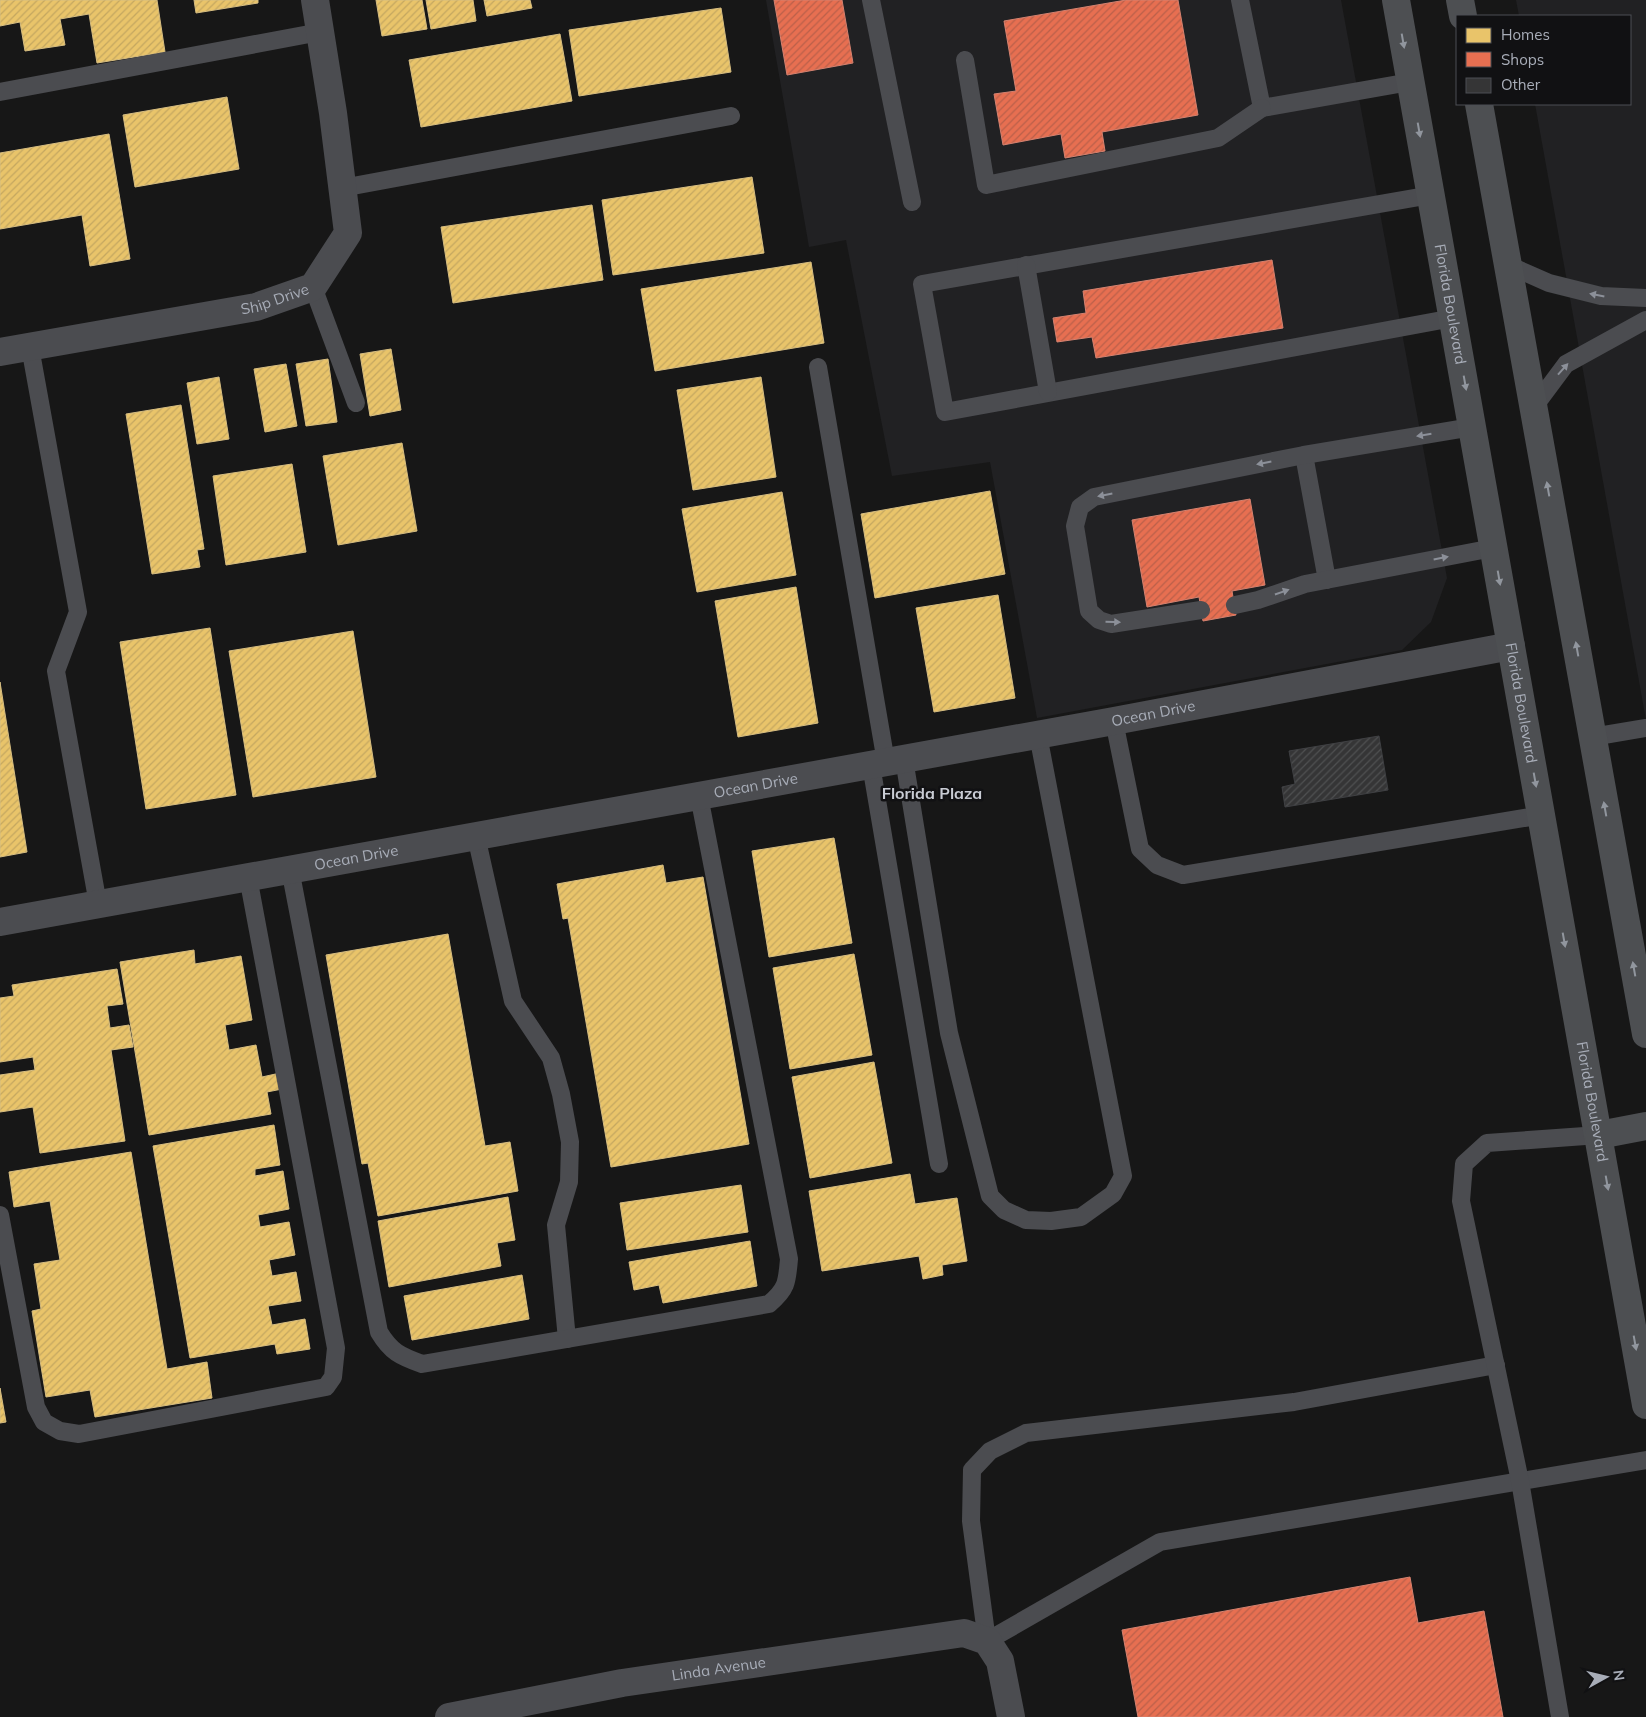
<svg xmlns="http://www.w3.org/2000/svg" width="1646" height="1717" font-family="Mulish,sans-serif">
<defs>
<pattern id="homes-hatch" width="6" height="6" patternUnits="userSpaceOnUse" patternTransform="scale(1.25)"><rect width="6" height="6" fill="#e9c46a"/><path d="M-1 1l2-2M0 6l6-6M5 7l2-2" fill="none" stroke="#c4a760"/></pattern>
<pattern id="shops-hatch" width="6" height="6" patternUnits="userSpaceOnUse" patternTransform="scale(1.25)"><rect width="6" height="6" fill="#e76f51"/><path d="M-1 1l2-2M0 6l6-6M5 7l2-2" fill="none" stroke="#ba604a"/></pattern>
<pattern id="building-hatch" width="6" height="6" patternUnits="userSpaceOnUse" patternTransform="scale(1.25)"><rect width="6" height="6" fill="#353536"/><path d="M-1 1l2-2M0 6l6-6M5 7l2-2" fill="none" stroke="#4f5051"/></pattern>
</defs>
<rect width="100%" height="100%" fill="#171717"/>
<g fill="#212123">
<path d="M766,0H1341L1447,578L1431,622L1402,650L1037,718L990,462L892,476L846,240L809,247Z"/>
<path d="M1516,0H1646V720L1535,104H1630V16H1519Z"/>
</g>
<g fill="url(#homes-hatch)" stroke="#d6bd81">
<path d="M0,0H157L165,52L97,63L89,14L60,19L65,45L25,51L20,22L0,26Z"/>
<path d="M194,0H258V3L196,13Z"/>
<path d="M376,0H422L427,29L382,36Z"/>
<path d="M426,0H473L476,21L431,29Z"/>
<path d="M484,0H530L532,8L487,16Z"/>
<path d="M721,8L731,72L579,96L569,30Z"/>
<path d="M560,34L572,101L421,127L409,60Z"/>
<path d="M227,97L239,169L135,187L123,115Z"/>
<path d="M109,134L130,259L90,266L82,215L0,229V153Z"/>
<path d="M752,177L764,253L613,275L602,200Z"/>
<path d="M592,205L603,280L453,303L441,227Z"/>
<path d="M811,262L824,343L655,371L641,289Z"/>
<path d="M391,349L401,410L370,416L360,354Z"/>
<path d="M328,359L337,422L306,426L296,364Z"/>
<path d="M286,364L297,426L265,432L254,369Z"/>
<path d="M219,377L229,439L197,444L187,383Z"/>
<path d="M761,377L776,477L693,490L677,390Z"/>
<path d="M181,405L204,549L197,550L200,567L152,574L126,414Z"/>
<path d="M402,443L417,531L338,545L323,456Z"/>
<path d="M292,464L306,552L226,565L213,476Z"/>
<path d="M990,491L1005,574L875,598L861,514Z"/>
<path d="M782,492L796,575L697,592L682,509Z"/>
<path d="M796,587L818,723L738,737L715,601Z"/>
<path d="M998,595L1015,698L934,712L916,608Z"/>
<path d="M210,628L236,795L146,809L120,642Z"/>
<path d="M353,631L376,777L253,797L229,651Z"/>
<path d="M0,682L27,852L0,857Z"/>
<path d="M834,838L852,943L769,957L752,851Z"/>
<path d="M663,865L666,883L703,877L749,1144L611,1167L568,918L563,919L557,884Z"/>
<path d="M448,934L485,1146L510,1142L518,1191L378,1216L368,1163L362,1164L326,955Z"/>
<path d="M194,950L195,964L241,956L252,1020L225,1025L229,1050L256,1045L262,1077L280,1073L282,1089L267,1092L271,1114L149,1135L120,962Z"/>
<path d="M854,954L872,1055L790,1069L773,968Z"/>
<path d="M117,969L123,1004L107,1006L110,1028L129,1025L133,1047L111,1050L125,1141L40,1153L33,1107L0,1112V1075L35,1070L33,1057L0,1062V998L14,996L12,985Z"/>
<path d="M874,1062L892,1163L810,1178L792,1077Z"/>
<path d="M274,1125L280,1165L255,1169V1176L283,1171L289,1209L258,1215L260,1227L289,1222L295,1255L269,1260L272,1276L296,1272L301,1301L268,1306L272,1325L305,1319L310,1349L277,1354L275,1344L190,1358L153,1146Z"/>
<path d="M131,1152L167,1369L207,1362L212,1398L95,1417L90,1390L46,1397L32,1311L41,1309L34,1264L60,1260L50,1201L14,1207L9,1172Z"/>
<path d="M910,1174L915,1204L957,1198L967,1261L942,1265L943,1275L923,1279L919,1256L822,1271L809,1191Z"/>
<path d="M741,1185L748,1232L627,1250L620,1203Z"/>
<path d="M508,1197L515,1240L497,1243L501,1266L389,1287L378,1221Z"/>
<path d="M750,1241L757,1286L663,1303L659,1285L634,1290L629,1262Z"/>
<path d="M522,1275L529,1319L412,1340L404,1296Z"/>
<path d="M0,1388L6,1422L0,1423Z"/>
</g>
<g fill="url(#shops-hatch)" stroke="#d48270">
<path d="M774,0H842L853,63L787,75Z"/>
<path d="M1126,0H1178L1198,115L1102,132L1105,151L1065,158L1061,134L1003,145L994,94L1016,91L1004,21Z"/>
<path d="M1272,260L1283,328L1096,358L1092,337L1057,342L1053,318L1086,313L1083,291Z"/>
<path d="M1250,499L1265,585L1232,591L1236,615L1203,621L1199,597L1147,607L1132,520Z"/>
<path d="M1410,1577L1418,1623L1484,1611L1503,1717H1138L1122,1630Z"/>
</g>
<path fill="url(#building-hatch)" stroke="#3f4043" d="M1379,736L1388,790L1285,807L1282,787L1295,784L1289,751Z"/>
<g fill="none" stroke-linecap="round" stroke-linejoin="round">
<g stroke="#4b4c50" stroke-width="18">
<path d="M871,0L912,202"/>
<path d="M1240,0L1262,108L1410,82"/>
<path d="M965,60L986,185L1218,138L1262,108"/>
<path d="M0,92L320,32"/>
<path d="M342,188L731,116"/>
<path d="M1431,195L922,284L945,412L1453,318"/>
<path d="M1026,265L1048,392"/>
<path d="M1508,265L1549,283L1601,296L1646,298"/>
<path d="M313,287L356,403"/>
<path d="M30,347L78,612L56,671L98,904"/>
<path d="M818,367L886,762"/>
<path d="M1534,407L1566,364L1646,320"/>
<path d="M1304,455L1327,580"/>
<path d="M1235,605L1258,600L1305,584L1493,548"/>
<path d="M1201,610L1111,624L1099,620L1089,611L1075,526L1080,507L1094,497L1304,455L1472,427"/>
<path d="M1114,721L1140,849L1157,865L1183,875L1542,815"/>
<path d="M1592,737L1646,728"/>
<path d="M904,759L949,1033L990,1196L1004,1210L1026,1220L1051,1221L1081,1217L1113,1194L1123,1176L1038,735"/>
<path d="M871,765L939,1164"/>
<path d="M476,836L513,1001L551,1058L561,1094L570,1142L569,1182L556,1225L567,1339"/>
<path d="M290,869L379,1332C391,1352 400,1356 422,1364L769,1304C787,1289 787,1282 789,1259L699,796"/>
<path d="M0,1215L36,1407L44,1422L60,1431L79,1434L326,1387L333,1377L336,1348L248,877"/>
<path d="M1496,1365L1294,1402L1026,1433L990,1451L972,1470L971,1521L987,1641L1160,1542L1646,1460"/>
<path d="M1560,1717L1520,1481L1461,1201L1464,1164L1487,1143L1599,1135"/>
</g>
<g stroke="#4b4c50" stroke-width="28">
<path id="s1" d="M0,352L256,307L313,287L348,233L333,113L315,0"/>
<path id="s2" d="M0,922L1114,721L1511,646"/>
<path id="s3" d="M449,1717L622,1683L964,1633L987,1641L1000,1661L1011,1717"/>
</g>
<g stroke="#4d4f52" stroke-width="28">
<path id="s4" d="M1396,0L1646,1405"/>
<path d="M1460,0L1463,16"/>
<path d="M1479,104L1646,1034"/>
<path d="M1599,1135L1646,1126"/>
</g>
</g>
<defs><path id="oneway-solid" d="M-6-.8H1V-3.2L6.5 0L1 3.2V.8H-6Z" transform="scale(1.25)"/></defs>
<g fill="#91969e">
<use href="#oneway-solid" transform="translate(1403 41) rotate(80)"/>
<use href="#oneway-solid" transform="translate(1419 130) rotate(80)"/>
<use href="#oneway-solid" transform="translate(1465 383) rotate(80)"/>
<use href="#oneway-solid" transform="translate(1548 489) rotate(-100)"/>
<use href="#oneway-solid" transform="translate(1499 578) rotate(80)"/>
<use href="#oneway-solid" transform="translate(1577 649) rotate(-100)"/>
<use href="#oneway-solid" transform="translate(1535 780) rotate(80)"/>
<use href="#oneway-solid" transform="translate(1605 809) rotate(-100)"/>
<use href="#oneway-solid" transform="translate(1564 940) rotate(80)"/>
<use href="#oneway-solid" transform="translate(1634 969) rotate(-100)"/>
<use href="#oneway-solid" transform="translate(1607 1183) rotate(80)"/>
<use href="#oneway-solid" transform="translate(1635 1343) rotate(80)"/>
</g>
<g fill="#8c9099">
<use href="#oneway-solid" transform="translate(1597 295) rotate(-169)"/>
<use href="#oneway-solid" transform="translate(1563 369) rotate(-48)"/>
<use href="#oneway-solid" transform="translate(1424 435) rotate(171)"/>
<use href="#oneway-solid" transform="translate(1264 463) rotate(169)"/>
<use href="#oneway-solid" transform="translate(1105 495) rotate(169)"/>
<use href="#oneway-solid" transform="translate(1441 558) rotate(-11)"/>
<use href="#oneway-solid" transform="translate(1282 592) rotate(-19)"/>
<use href="#oneway-solid" transform="translate(1113 622) rotate(2)"/>
</g>
<g text-anchor="middle" stroke-width="5" stroke-linejoin="round" paint-order="stroke">
<g font-size="15" fill="#a8adb8" stroke="#111113">
<text dy="5" stroke="none"><textPath href="#s1" startOffset="280">Ship Drive</textPath></text>
<text dy="5" stroke="none"><textPath href="#s4" startOffset="309">Florida Boulevard</textPath></text>
<text dy="5" stroke="none"><textPath href="#s4" startOffset="714">Florida Boulevard</textPath></text>
<text dy="5" stroke="none"><textPath href="#s2" startOffset="1172">Ocean Drive</textPath></text>
<text dy="5" stroke="none"><textPath href="#s2" startOffset="768">Ocean Drive</textPath></text>
<text dy="5" stroke="none"><textPath href="#s2" startOffset="362">Ocean Drive</textPath></text>
<text dy="5" stroke="none"><textPath href="#s4" startOffset="1119">Florida Boulevard</textPath></text>
<text dy="5" stroke="none"><textPath href="#s3" startOffset="274">Linda Avenue</textPath></text>
</g>
<g font-size="16" font-weight="bold" fill="#c9ccd4" stroke="#111113">
<text x="932" y="799">Florida Plaza</text>
</g>
</g>
<rect x="1456" y="15" width="175" height="90" fill="#111113" stroke="#4d4f55"/>
<rect x="1466" y="28" width="25" height="15" fill="#e9c46a" stroke="#4d4f55"/>
<text x="1501" y="40" font-size="15" fill="#a8adb8">Homes</text>
<rect x="1466" y="52" width="25" height="15" fill="#e76f51" stroke="#4d4f55"/>
<text x="1501" y="65" font-size="15" fill="#a8adb8">Shops</text>
<rect x="1466" y="78" width="25" height="15" fill="#353536" stroke="#4d4f55"/>
<text x="1501" y="90" font-size="15" fill="#a8adb8">Other</text>
<g transform="translate(1606 1677) rotate(82)" stroke="#111113" stroke-width="4" paint-order="stroke">
<path d="M0-4L9 19L0 12L-9 19Z" fill="#a8adb8"/>
<text y="-8" font-size="14" font-weight="bold" text-anchor="middle" fill="#a8adb8">N</text>
</g>
</svg>
